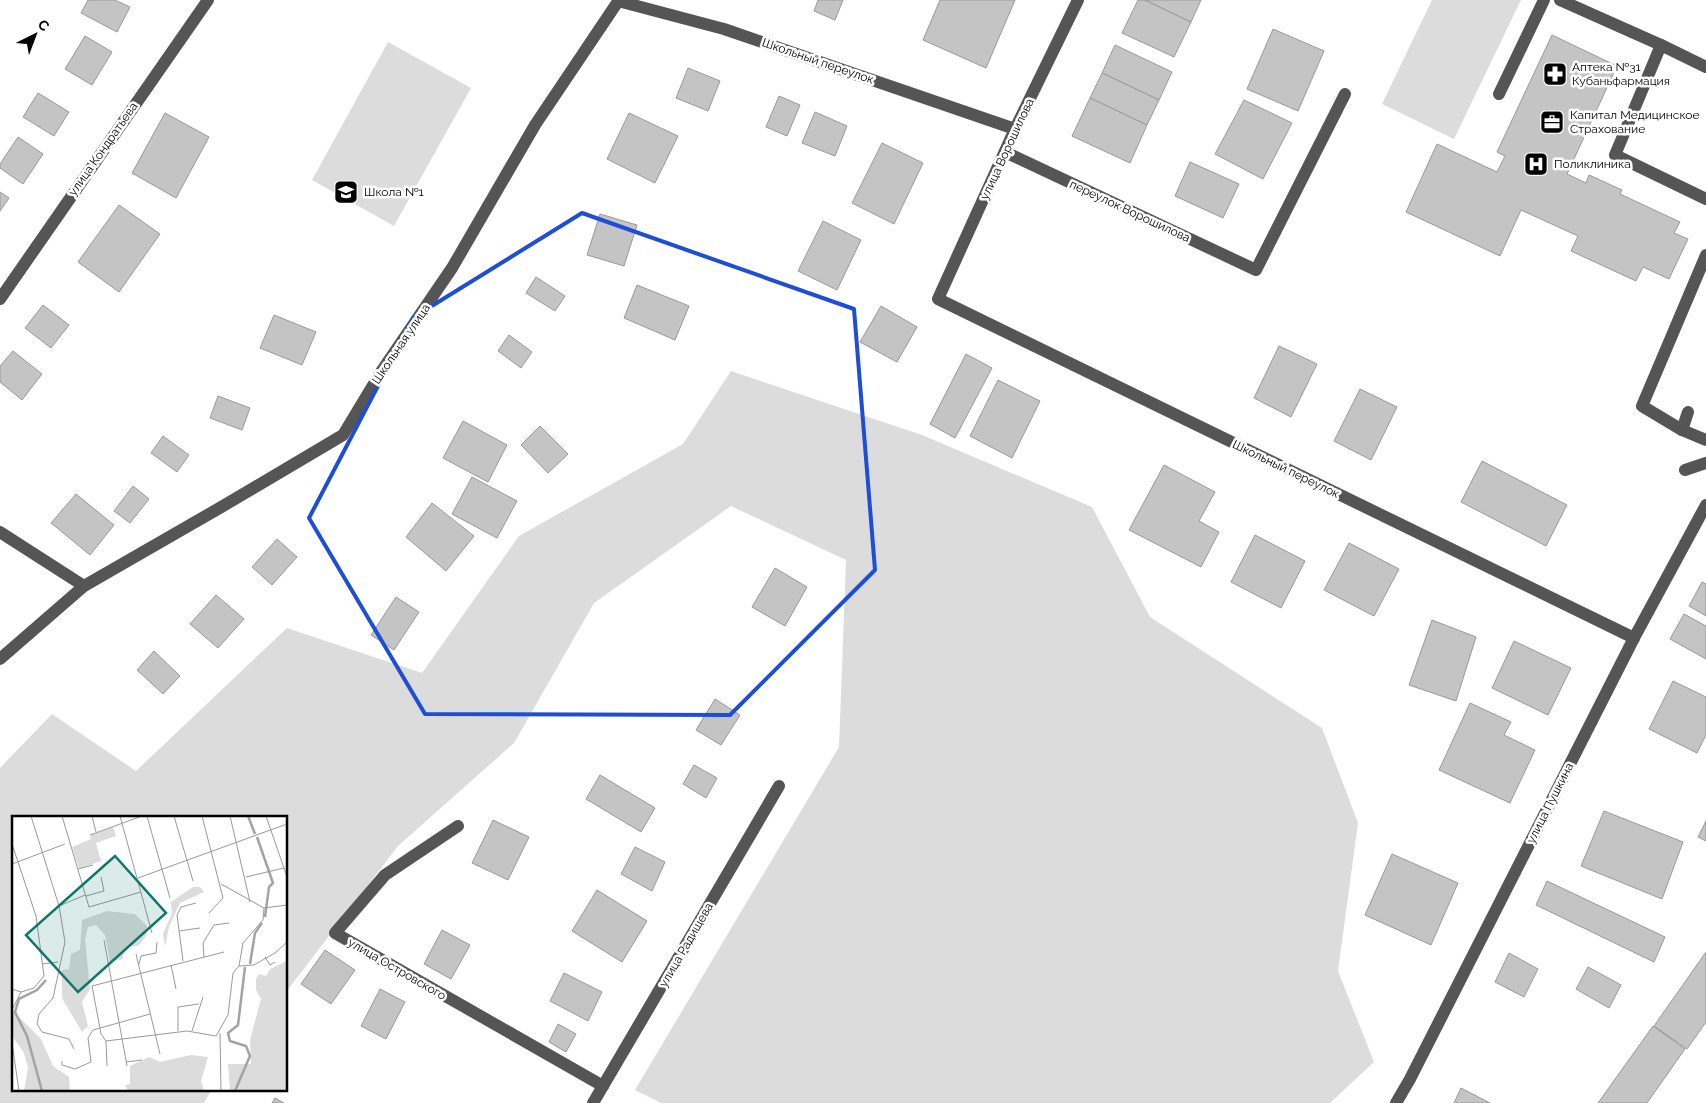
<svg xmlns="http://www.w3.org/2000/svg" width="1706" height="1103" font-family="Raleway,sans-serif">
<rect width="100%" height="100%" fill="#fff"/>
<g fill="#dcdcdc">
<path d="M1432,0H1521L1454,139L1382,104Z"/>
<path d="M388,42L471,88L394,226L312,180Z"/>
<path d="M731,371L922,435L1092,507L1150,617L1322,728L1358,823L1338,971L1374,1062L1330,1103H661L635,1090L839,747L846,560L731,506L594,603L514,743L398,846L286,992V817H14V1089H212L204,1103H0V768L52,714L136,771L287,628L422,673L519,536L683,444Z"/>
</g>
<g fill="#c4c4c4" stroke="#999">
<path d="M88,0H115L130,7L117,32L81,13Z"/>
<path d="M818,0H843L835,20L814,11Z"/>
<path d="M940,0H1015L986,68L923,40Z"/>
<path d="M1138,0H1145L1191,22L1174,57L1122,33Z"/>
<path d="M1145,0H1201L1191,22Z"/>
<path d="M1273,29L1324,51L1298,111L1247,89Z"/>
<path d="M1552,35L1617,66L1567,174L1586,183L1589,175L1622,190L1620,194L1680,222L1674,233L1688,239L1669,279L1643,267L1636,281L1571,251L1578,236L1521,210L1500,256L1406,212L1437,144L1497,172L1505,156L1497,152Z"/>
<path d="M85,36L112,52L92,85L65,69Z"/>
<path d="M1115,45L1172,72L1159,100L1102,73Z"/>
<path d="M688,68L720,81L708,111L676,98Z"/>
<path d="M1102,73L1159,100L1147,125L1090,98Z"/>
<path d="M38,93L69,112L54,136L23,117Z"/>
<path d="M779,96L800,105L787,136L766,127Z"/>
<path d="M1090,98L1147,125L1130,163L1072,136Z"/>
<path d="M1244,100L1292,123L1263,179L1215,154Z"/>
<path d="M815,112L847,126L835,156L802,143Z"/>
<path d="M165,113L209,137L176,198L132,173Z"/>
<path d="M629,113L678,136L655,183L607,159Z"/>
<path d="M18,137L43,154L23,184L0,168V164Z"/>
<path d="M882,143L923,163L894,224L852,203Z"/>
<path d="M1190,162L1239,184L1223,218L1175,196Z"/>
<path d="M0,192L9,198L0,211Z"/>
<path d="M119,205L160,234L119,292L78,262Z"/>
<path d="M600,214L637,225L624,266L587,255Z"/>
<path d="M823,221L861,240L837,290L798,271Z"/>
<path d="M536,277L565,296L555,311L526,293Z"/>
<path d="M637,285L689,306L675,340L624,318Z"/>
<path d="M43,305L69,325L51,348L25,328Z"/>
<path d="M881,306L917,327L897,362L860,342Z"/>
<path d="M274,315L316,332L302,365L260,348Z"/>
<path d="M509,335L532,352L521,368L498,351Z"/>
<path d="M1279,346L1317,364L1291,417L1254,398Z"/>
<path d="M13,351L42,374L22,400L0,382V366Z"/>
<path d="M966,354L992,368L955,438L930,424Z"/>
<path d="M998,380L1040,401L1012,458L970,436Z"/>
<path d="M1360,389L1397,407L1371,460L1334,441Z"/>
<path d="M218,396L250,408L242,430L210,418Z"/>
<path d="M463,421L507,445L488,482L443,458Z"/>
<path d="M540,426L568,454L548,473L521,445Z"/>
<path d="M163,436L189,455L177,472L151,453Z"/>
<path d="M1482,461L1567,505L1546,546L1461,502Z"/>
<path d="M1164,465L1215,492L1199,521L1219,532L1201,567L1129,530Z"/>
<path d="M472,477L517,501L497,538L452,514Z"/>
<path d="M133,486L149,499L130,523L114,511Z"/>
<path d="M76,494L114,525L90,555L51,523Z"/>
<path d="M432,503L474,536L446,571L406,537Z"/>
<path d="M1255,535L1305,561L1281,608L1231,582Z"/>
<path d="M277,539L297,557L272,585L252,567Z"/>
<path d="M1349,543L1399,569L1374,616L1324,590Z"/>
<path d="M775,568L807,587L785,626L752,607Z"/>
<path d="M1702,582L1706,584V616L1689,606Z"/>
<path d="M216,595L244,619L218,648L190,624Z"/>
<path d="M396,597L419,612L394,650L371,635Z"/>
<path d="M1684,614L1706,626V659L1670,639Z"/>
<path d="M1432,620L1476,637L1456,701L1409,685Z"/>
<path d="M1514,641L1571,668L1548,715L1492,688Z"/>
<path d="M154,651L180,676L163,694L137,670Z"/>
<path d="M1673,681L1706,697V735L1697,753L1649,729Z"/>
<path d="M715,699L740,715L721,745L696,730Z"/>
<path d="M1470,703L1511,722L1504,735L1535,750L1510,803L1439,770Z"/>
<path d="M694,765L717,778L706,798L683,784Z"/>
<path d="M600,775L655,808L641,832L586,799Z"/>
<path d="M1604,811L1683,842L1662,899L1581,866Z"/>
<path d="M493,820L529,837L508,880L472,863Z"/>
<path d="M1706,821V841L1698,837Z"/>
<path d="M635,847L665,862L652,891L621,874Z"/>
<path d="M1392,854L1458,883L1431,945L1365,915Z"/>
<path d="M1547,881L1665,937L1654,962L1536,905Z"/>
<path d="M597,890L647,921L622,962L572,931Z"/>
<path d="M442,930L470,945L451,979L424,964Z"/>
<path d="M325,950L355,970L331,1004L301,984Z"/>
<path d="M1706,952V1022L1687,1049L1654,1026Z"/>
<path d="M1509,953L1538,969L1524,997L1495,982Z"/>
<path d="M1588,967L1621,985L1609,1008L1576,989Z"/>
<path d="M564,973L602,992L588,1021L550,1001Z"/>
<path d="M380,989L405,1002L386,1039L361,1026Z"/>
<path d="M558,1024L576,1034L566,1052L549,1042Z"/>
<path d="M1653,1026L1685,1049L1647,1103H1598Z"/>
<path d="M1461,1088L1490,1103H1454Z"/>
<path d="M275,1098L284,1103H272Z"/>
</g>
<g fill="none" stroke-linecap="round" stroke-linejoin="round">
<g stroke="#555" stroke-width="12">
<path d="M1078,0L1015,129L938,299L1634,638"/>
<path d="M1560,0L1661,45"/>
<path d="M618,1L724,29L1015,129"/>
<path d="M1706,67L1661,45L1615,155L1706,199"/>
<path d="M1499,94L1544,0"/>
<path d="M1005,152L1256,270L1345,94"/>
<path d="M0,299L208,0"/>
<path d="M1688,412L1682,430L1706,440"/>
<path d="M1682,430L1642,406L1706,255"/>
<path d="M1685,470L1706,463"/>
<path d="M0,532L84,586"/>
<path d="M0,659L84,586L223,506L343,435L381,372L452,268L535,125L619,0"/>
<path d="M458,826L385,875L335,933L603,1086"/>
<path d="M593,1103L779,786"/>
<path d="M1396,1103L1410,1079L1634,638L1706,505"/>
</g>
</g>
<path fill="none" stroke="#1d4ed8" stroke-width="4" stroke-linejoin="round" d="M582,213L854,309L875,570L730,715L425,714L309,518L414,317Z"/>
<defs>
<g id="pharmacy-square" transform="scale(1.25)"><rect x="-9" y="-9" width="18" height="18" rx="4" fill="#000" stroke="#fff"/><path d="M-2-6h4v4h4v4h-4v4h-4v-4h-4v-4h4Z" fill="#fff"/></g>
<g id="office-square" transform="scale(1.25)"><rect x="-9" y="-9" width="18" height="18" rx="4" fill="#000" stroke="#fff"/><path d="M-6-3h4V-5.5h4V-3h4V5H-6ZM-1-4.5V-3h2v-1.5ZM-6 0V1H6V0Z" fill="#fff"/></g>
<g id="hospital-square" transform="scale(1.25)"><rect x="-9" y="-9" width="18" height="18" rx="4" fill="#000" stroke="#fff"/><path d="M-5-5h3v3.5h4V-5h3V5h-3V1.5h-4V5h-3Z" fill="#fff"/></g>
<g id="school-square" transform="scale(1.25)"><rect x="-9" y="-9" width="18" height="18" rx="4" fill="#000" stroke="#fff"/><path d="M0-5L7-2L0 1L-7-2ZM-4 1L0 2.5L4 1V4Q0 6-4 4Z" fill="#fff"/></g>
</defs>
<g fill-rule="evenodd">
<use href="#pharmacy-square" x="1555" y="74"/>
<use href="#office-square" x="1552" y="122"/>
<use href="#hospital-square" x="1536" y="164"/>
<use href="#school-square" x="346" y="192"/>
</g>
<g text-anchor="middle" stroke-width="5" stroke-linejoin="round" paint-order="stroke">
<g font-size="12" fill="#000" stroke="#fff">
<text transform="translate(818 61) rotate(19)" y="4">Школьный переулок</text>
<text transform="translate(103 149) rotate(-55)" y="4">улица Кондратьева</text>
<text transform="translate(1007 149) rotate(-65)" y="4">улица Ворошилова</text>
<text transform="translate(1130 211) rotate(25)" y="4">переулок Ворошилова</text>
<text transform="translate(401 344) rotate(-56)" y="4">Школьная улица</text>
<text transform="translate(1286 469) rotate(26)" y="4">Школьный переулок</text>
<text transform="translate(1550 803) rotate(-63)" y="4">улица Пушкина</text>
<text transform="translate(686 945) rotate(-60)" y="4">улица Радищева</text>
<text transform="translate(397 969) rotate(30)" y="4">улица Островского</text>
</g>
<g font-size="12" fill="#000" stroke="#fff" text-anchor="start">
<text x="1572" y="71">Аптека №31<tspan x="1572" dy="14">Кубаньфармация</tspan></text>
<text x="1570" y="119">Капитал Медицинское<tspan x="1570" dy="14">Страхование</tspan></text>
<text x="1554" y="168">Поликлиника</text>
<text x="364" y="196">Школа №1</text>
</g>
</g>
<g transform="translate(12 816)">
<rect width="275" height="275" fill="#fff"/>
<path d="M101,11L104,20L84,27L89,45L67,53L60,31L79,23L78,19ZM181,71H188L192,76L168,87L157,111L153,131L151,118L160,97L159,86ZM95,95L123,98L135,110V119L126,130H119L111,136V143L98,146L93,119L84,109L76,111L73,123L78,173L70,186L76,210L70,216L50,182V154L57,153L59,138L68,134L70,104ZM275,145V275H218L216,248H239L238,224L249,183L244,174V163L247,158L254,160L258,153ZM0,194L29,223L41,250L57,261L58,275H12L16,252L12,237L0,220ZM179,239L196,241L189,265L192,275H116L113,269L118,268V250L137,241L148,246Z" fill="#dcdcdc"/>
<path fill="none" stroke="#a3a3a3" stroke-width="2.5" d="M236,0L243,18M245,21L261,67L257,71L253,101M238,148L243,117L250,107M30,275L15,220L3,196L7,183L25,174L34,164M223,275L238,240L234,230L218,225L216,217L226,209L233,151"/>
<path fill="none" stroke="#999" stroke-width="1" d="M19,0L47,90L53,126L41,182L27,198L25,208L30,216L57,223L62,233M50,0L77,91L129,76M80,0L84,16M108,0L140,117M135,0L158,82M162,0L181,65M190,0L211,82L197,97M218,0L238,86M254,0L275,61M78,19L130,0M0,28L24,100L32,160L22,172L9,176L0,173M0,48L53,28M66,53L81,49M234,61L272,52M126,62L275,8M209,68L252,92L275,89M74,80L92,75L89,61M47,90L73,79M167,115L188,112M92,124L115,250M124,138L148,238M192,141L191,127L202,109L217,107M253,141L258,149L263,146M171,145L165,99L169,91L184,87M30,148L46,146M127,148L129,140L144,137L145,126M159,149L164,173M227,150L231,127L251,104L252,92M1,192L9,176M166,215V191L187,188M180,215L191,181M208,217L209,275M94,225L175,215L204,220L216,199L221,157L227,150L242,149L263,137L275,126M0,227L7,275M50,245V249L63,253L79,246L76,222L81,214L138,198M114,246L130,244M95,250L94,225L89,218L80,170L212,136"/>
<path fill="#0f766e" fill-opacity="0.15" stroke="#0f766e" stroke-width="2.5" d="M103,40L154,97L66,176L14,119Z"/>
<rect width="275" height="275" fill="none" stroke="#000" stroke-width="2.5"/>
</g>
<g transform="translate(35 35) rotate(42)" stroke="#ffffff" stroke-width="4" paint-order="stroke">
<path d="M0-4L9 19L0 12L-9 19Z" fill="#000000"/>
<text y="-8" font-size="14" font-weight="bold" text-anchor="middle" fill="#000000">С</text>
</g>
</svg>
